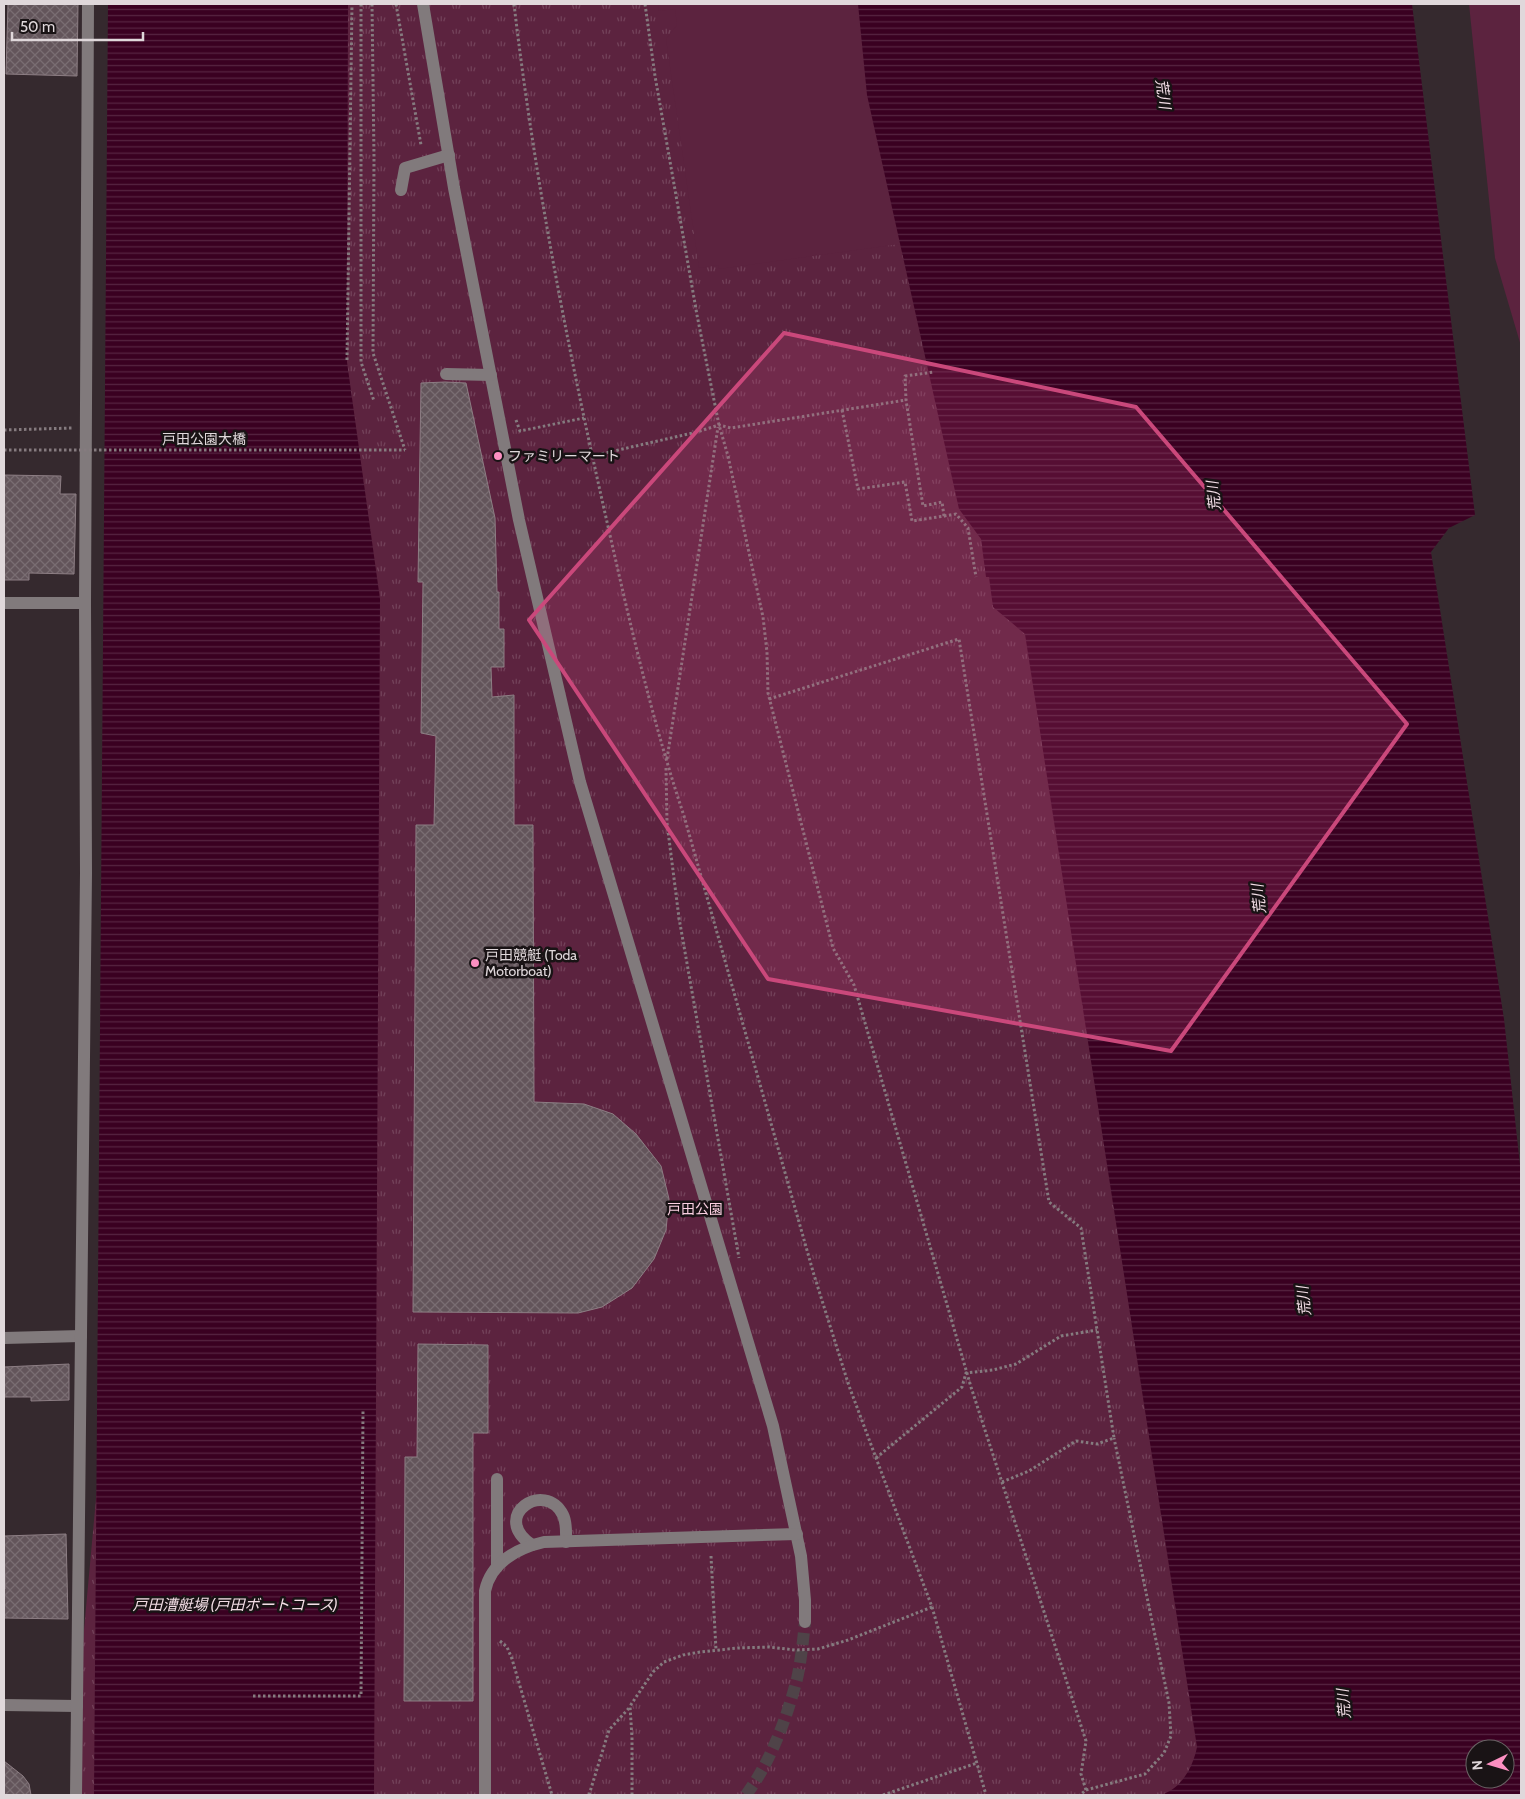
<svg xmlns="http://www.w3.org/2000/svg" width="1525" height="1799" font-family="Cabin,'Noto Sans JP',sans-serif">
<defs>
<pattern id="grass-tufts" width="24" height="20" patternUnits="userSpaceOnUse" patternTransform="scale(1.25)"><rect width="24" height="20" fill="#5c233f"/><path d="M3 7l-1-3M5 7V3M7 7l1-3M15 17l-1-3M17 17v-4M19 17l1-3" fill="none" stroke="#73425a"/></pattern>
<pattern id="water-rules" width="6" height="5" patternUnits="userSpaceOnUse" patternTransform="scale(1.25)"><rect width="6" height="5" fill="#3a0021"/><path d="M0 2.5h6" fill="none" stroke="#562441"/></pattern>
<pattern id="building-cross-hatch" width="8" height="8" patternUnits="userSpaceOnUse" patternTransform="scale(1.25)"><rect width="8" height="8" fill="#63555b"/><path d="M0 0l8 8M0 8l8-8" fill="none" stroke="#796d72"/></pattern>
</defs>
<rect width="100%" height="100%" fill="#35292e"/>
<path fill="url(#grass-tufts)" d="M112,4H1140L1352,1795H76L77,1706L97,1488Z"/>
<g fill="#5c233f">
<path d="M658,4H887L922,241L719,269L718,265L699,268L666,39L677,25L675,9L659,11Z"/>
<path d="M1469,4H1521V346L1495,258Z"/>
</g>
<g fill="url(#water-rules)" fill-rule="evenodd">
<path d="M108,4H348L347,362L380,599L374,1795H94Z"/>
<path d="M858,4H1412L1475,515L1449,528L1431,552L1504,1019L1521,1174V1795H1161C1182,1788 1193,1767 1197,1747L1025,634L993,607L989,577H986L981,539L959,509L867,95ZM1475,1749H1505V1779H1475Z"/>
</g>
<g fill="url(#building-cross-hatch)" stroke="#8d7e84">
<path d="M8,4H78L77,76L6,74Z"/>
<path d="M445,382L466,383L495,518L497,592H499V629H504V667H491L492,697L514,695V825H533L534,1102L584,1104L613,1114L636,1134L661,1166L669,1199L666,1230L654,1259L632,1288L602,1307L578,1313L413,1312L416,825H434L436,736L421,733L423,582H418L421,383Z"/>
<path d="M4,475L61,476L60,494H76L74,574L29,573V580H4Z"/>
<path d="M418,1344L488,1345V1433H473V1701H404L405,1457H417Z"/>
<path d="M69,1364V1400L31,1401V1397H4V1367Z"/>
<path d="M66,1534L68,1619L4,1618V1589H5L4,1536Z"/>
<path d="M4,1761L23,1776L29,1784L31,1795H4Z"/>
</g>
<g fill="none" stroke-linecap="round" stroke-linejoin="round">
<path stroke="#4f4348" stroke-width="12" stroke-dasharray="12 6" stroke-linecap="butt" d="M746,1795C771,1761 786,1720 797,1679C801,1661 803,1641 805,1622"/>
<g stroke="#857b7f" stroke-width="3" stroke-dasharray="2.5 2.5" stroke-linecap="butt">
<path d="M361,4V362L374,401"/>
<path d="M372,4L374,158L373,353L405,450"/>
<path d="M396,4L421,145"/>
<path d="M514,4C534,175 567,345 605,513C628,615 651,717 684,816L814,1275L849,1386L932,1607L986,1795"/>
<path d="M645,4L655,76L697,315L719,425L728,456L763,617L767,652L768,693L833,948L854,985L971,1387L1086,1741L1081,1774L1086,1790L1080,1795"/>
<path d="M347,360L352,4"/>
<path d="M842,410L858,489L905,482L912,521L944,516L942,502L923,506L906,400L905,376L934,372"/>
<path d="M516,420L520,431L584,418"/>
<path d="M4,430L73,428"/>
<path d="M592,456L697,432L719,425L731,428L906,400"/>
<path d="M944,516L956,514L968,528L976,577"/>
<path d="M769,699L959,639L1049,1202L1081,1228L1114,1438L1097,1444L1076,1441L1029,1471L1002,1482"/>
<path d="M667,759L718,427"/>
<path d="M666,768L667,823L679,918L739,1258"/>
<path d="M876,1458L962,1387L966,1373L993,1370L1016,1364L1061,1336L1097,1330"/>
<path d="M711,1556L716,1650"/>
<path d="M500,1641L507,1647L512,1659L552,1795"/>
<path d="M253,1696H361L363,1411"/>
<path d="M1086,1790L1145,1774L1164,1753L1171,1736L1169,1703L1114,1438"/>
<path d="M589,1795L609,1730L630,1707"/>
<path d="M632,1795V1738L630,1706L653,1672L664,1662L683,1655L700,1652L738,1648L769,1647L795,1650L818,1649L848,1640L932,1607"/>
<path d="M883,1795L977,1763"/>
</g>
<g stroke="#817a7c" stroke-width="12">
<path d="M423,4L454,188L519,520L580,782L773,1426L801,1556L805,1600V1622"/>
<path d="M401,190L405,168L449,155"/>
<path d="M446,374L491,375"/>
<path d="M4,603H85"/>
<path d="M4,1338L81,1336"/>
<path d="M497,1479V1567"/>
<path d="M532,1545C489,1516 545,1479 563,1515C567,1523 566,1533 566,1542"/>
<path d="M4,1705L77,1706"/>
<path d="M76,1795L86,873L85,603L88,4"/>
<path d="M485,1795V1591C491,1562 518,1548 544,1542L797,1534"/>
</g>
<path stroke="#857b7f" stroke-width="3" stroke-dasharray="2.5 2.5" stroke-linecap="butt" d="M4,450H405"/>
</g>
<path fill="#ca487b" fill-opacity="0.2" stroke="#ca487b" stroke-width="4" stroke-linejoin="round" d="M784,333L1136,407L1407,724L1171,1051L768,979L529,620Z"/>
<g fill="#fc8fc1" stroke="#191315" stroke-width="2">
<circle cx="498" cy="456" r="5"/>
<circle cx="475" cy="963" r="5"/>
</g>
<g text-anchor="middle" stroke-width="5" stroke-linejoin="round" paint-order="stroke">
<g font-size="14" fill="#e0d8db" stroke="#191315">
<text x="204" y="444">戸田公園大橋</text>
</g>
<g font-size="14" fill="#e0d8db" stroke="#191315" text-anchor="start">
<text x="508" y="461">ファミリーマート</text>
<text x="485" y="960">戸田競艇 (Toda<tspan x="485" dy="16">Motorboat)</tspan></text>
</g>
<g font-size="14" fill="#fbd0e2" stroke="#191315">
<text x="695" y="1214">戸田公園</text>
</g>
<g font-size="15" font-style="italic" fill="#f2dde5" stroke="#191315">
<text transform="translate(1163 94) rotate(82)" y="5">荒川</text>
<text transform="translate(1214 496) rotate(-96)" y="5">荒川</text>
<text transform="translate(1259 899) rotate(-96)" y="5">荒川</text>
<text transform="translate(1304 1301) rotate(-96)" y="5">荒川</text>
<text x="235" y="1610">戸田漕艇場 (戸田ボートコース)</text>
<text transform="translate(1344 1704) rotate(-95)" y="5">荒川</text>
</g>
</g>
<rect width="1525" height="1799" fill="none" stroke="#e0d8db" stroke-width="10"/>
<g transform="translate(1490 1764) rotate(265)"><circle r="24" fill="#191315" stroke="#696264"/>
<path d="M0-4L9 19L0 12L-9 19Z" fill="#fc8fc1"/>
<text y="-8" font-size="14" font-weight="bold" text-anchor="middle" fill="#e0d8db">N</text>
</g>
<path d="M12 32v8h131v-8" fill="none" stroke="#e0d8db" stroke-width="2.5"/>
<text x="20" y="32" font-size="15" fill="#e0d8db" stroke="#191315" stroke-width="4" paint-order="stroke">50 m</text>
</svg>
